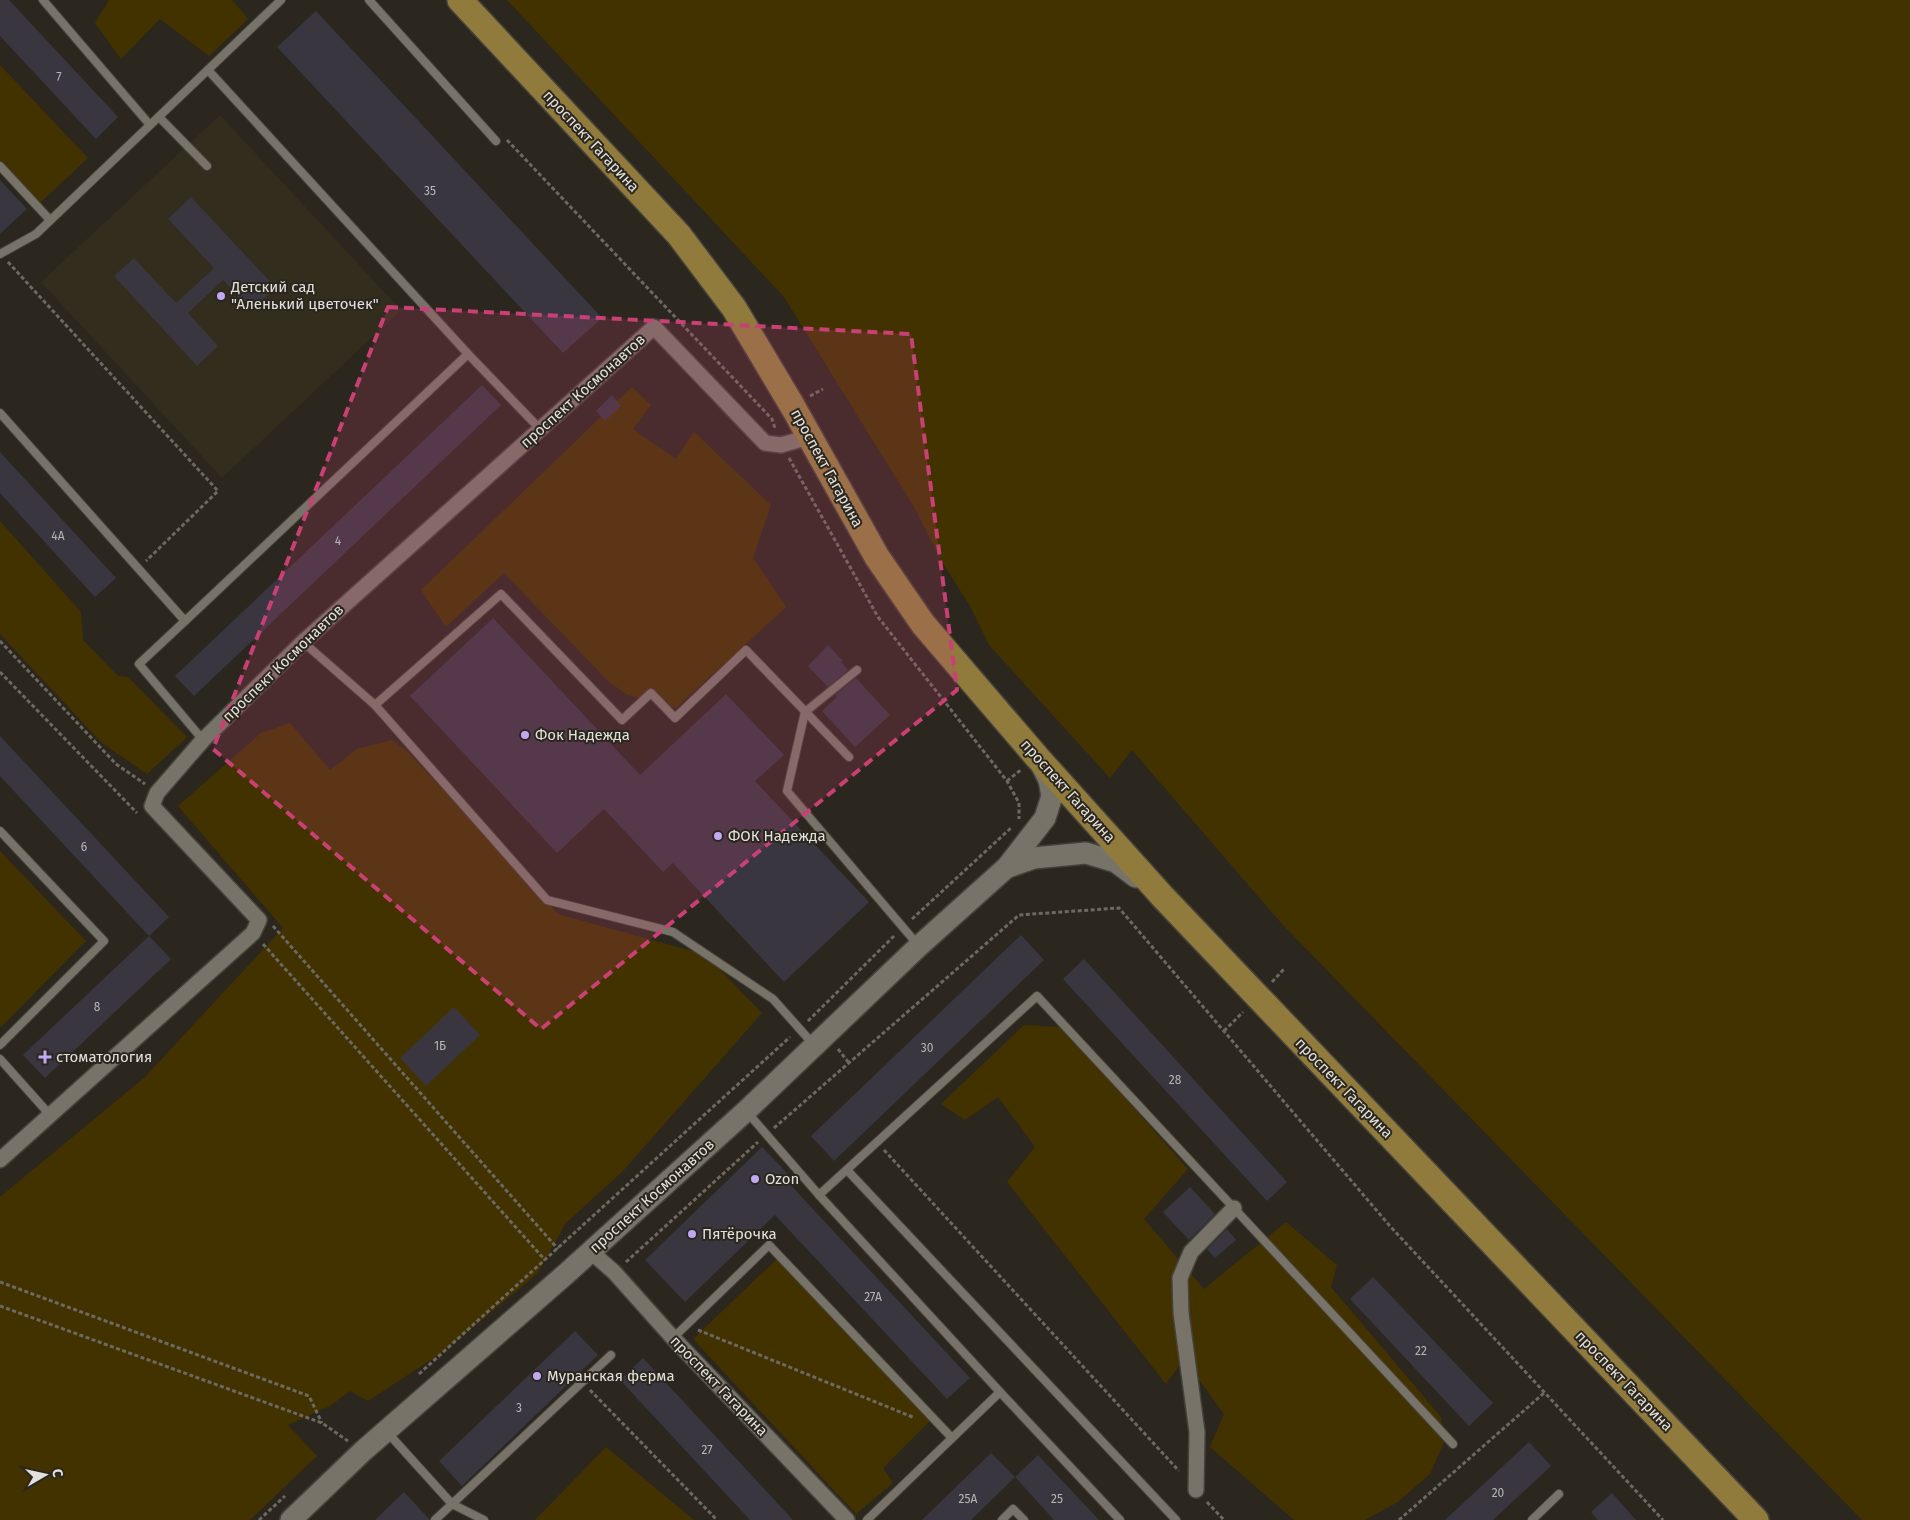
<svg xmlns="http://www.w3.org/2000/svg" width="1910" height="1520" font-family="'Fira Sans',sans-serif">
<rect width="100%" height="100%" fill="#2b271e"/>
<path fill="#332d1e" d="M220,115L401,310L222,478L41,282Z"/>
<g fill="#423200">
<path d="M109,0H232L248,19L209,56L160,19L121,59L95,23Z"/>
<path d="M507,0H1910V1520H1862L1282,924L1132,750L1110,778L989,645L970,606L942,562L914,507L784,297Z"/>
<path d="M0,65L88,158L40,203L0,161Z"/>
<path d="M632,387L651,405L633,429L676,459L694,432L771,505L753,558L786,607L676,708L628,695L609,682L504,573L446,627L421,590Z"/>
<path d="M0,521L81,612L83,640L118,676L128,677L187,737L147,774L102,743L0,634Z"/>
<path d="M290,723L330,770L357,749L392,740L406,750L558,914L706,955L762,1013L622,1172L566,1223L537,1274L443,1352L368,1401L350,1391L330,1406L288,1425L317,1456L250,1520H0V1197L145,1077L283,928L178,806L261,733Z"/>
<path d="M0,851L86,941L1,1027L0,1026Z"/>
<path d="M1024,1025L1062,1027L1188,1169L1144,1219L1204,1289L1286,1222L1337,1265L1331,1287L1441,1417L1444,1442L1430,1474L1398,1502L1365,1520H1294L1210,1447L1224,1414L1184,1359L1166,1384L1007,1182L1035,1147L998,1097L965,1120L941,1104Z"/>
<path d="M778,1258L930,1421L883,1468L893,1483L856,1514L693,1339Z"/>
<path d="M606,1447L694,1520H535Z"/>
</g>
<g fill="#393640">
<path d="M0,0H9L118,117L96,139L0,36Z"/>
<path d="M316,11L602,318L563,353L277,47Z"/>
<path d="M0,180L27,209L0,234Z"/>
<path d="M191,197L276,288L251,310L223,280L188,313L218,346L197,366L114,276L134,258L176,303L214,268L168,219Z"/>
<path d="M482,385L501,405L194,696L175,676Z"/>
<path d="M612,395L621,406L605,421L596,411Z"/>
<path d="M0,452L116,578L95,597L0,493Z"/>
<path d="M493,618L640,775L726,694L784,755L755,781L869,902L784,982L673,863L663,872L604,809L557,853L410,696Z"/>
<path d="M828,645L843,661L841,662L848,670L828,687L808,666Z"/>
<path d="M856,678L890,715L855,747L822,711L837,697L835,695Z"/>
<path d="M0,736L169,917L149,936L0,776Z"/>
<path d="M1021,935L1044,960L834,1161L811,1136Z"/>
<path d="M149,936L171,959L45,1078L23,1055Z"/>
<path d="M1084,959L1287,1182L1267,1201L1063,979Z"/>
<path d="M454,1007L480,1035L426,1086L400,1058Z"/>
<path d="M762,1147L788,1174L784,1178L970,1378L947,1399L775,1215L685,1302L645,1260Z"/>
<path d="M1190,1187L1215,1214L1189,1240L1163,1212Z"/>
<path d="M1227,1229L1236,1240L1215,1258L1207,1249Z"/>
<path d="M1373,1277L1493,1403L1469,1426L1350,1299Z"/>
<path d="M575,1331L598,1355L462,1486L439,1461Z"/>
<path d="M643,1358L793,1520H750L620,1380Z"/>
<path d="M1529,1442L1551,1466L1493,1520H1445Z"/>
<path d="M991,1453L1015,1477L971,1520H922Z"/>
<path d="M1038,1455L1099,1520H1054L1015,1477Z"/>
<path d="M404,1492L430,1520H375Z"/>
<path d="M1612,1493L1636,1520H1598L1591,1512Z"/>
</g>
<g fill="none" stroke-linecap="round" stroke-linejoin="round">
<g stroke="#45423a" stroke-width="10">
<g id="lane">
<path d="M43,0L150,125"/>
<path d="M369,0L496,141"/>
<path d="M208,70L468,354"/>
<path d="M159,117L207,166"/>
<path d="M0,166L50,220"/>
<path d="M0,254L36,234L281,0"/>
<path d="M0,413L185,621L139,664L203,740"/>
<path d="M185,621L468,354L540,429"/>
<path d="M303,642L375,705L547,900L673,932L773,999L814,1045"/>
<path d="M857,670L805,712L787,791L918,945"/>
<path d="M375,705L501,594L622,720L651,693L675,718L746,650L849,757"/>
<path d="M0,831L104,941L0,1045"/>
<path d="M0,1059L50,1115"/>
<path d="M747,1112L819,1195L1000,1392L867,1520"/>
<path d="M847,1170L1176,1520"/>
<path d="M819,1195L1037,996L1453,1444"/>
<path d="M673,1338L769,1245L952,1438"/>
<path d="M1000,1392L1120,1520"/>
<path d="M387,1432L452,1504L484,1520"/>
<path d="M435,1520L611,1355"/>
<path d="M1002,1520L1013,1509L1024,1520"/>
<path d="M1532,1520L1559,1494"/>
</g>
</g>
<g stroke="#45423a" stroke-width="18">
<g id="street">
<path d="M0,1160L253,933L259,920L152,806L157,793L203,740L303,642L654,327L765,443L781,445L809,437"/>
<path d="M590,1251L614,1272L673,1338L847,1520"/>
<path d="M1196,1490L1197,1432L1181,1313L1180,1278L1191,1252L1234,1208"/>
</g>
</g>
<g stroke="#45423a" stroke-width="24">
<g id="secondary">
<path d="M1008,867L1034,858L1086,853L1116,862L1136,877"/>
<path d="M291,1520L363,1451L567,1273L746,1111L919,946L1007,867L1045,818L1052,796L1049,780L1042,766"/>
</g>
</g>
<g stroke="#45423a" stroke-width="28">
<path id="primary" d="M460,0L679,235L734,308L793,407L877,557L923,624L1037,757L1163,897L1756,1520"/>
</g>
<g stroke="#6d6962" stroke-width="3" stroke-dasharray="4 2.5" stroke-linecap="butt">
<path d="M507,140L772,419L775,428"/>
<path d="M8,262L218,491L146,561"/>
<path d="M810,396L823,389"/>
<path d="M789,458L878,617L1007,781L1019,803V819"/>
<path d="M0,641L116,764L145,784"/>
<path d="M0,672L137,813"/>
<path d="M1007,781L1022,769"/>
<path d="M912,919L1012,827"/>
<path d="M273,926L558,1249"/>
<path d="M263,944L545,1260"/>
<path d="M1272,982L1285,968"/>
<path d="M808,1021L894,936"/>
<path d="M1224,1031L1243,1012"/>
<path d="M838,1049L849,1063"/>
<path d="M774,1128L1019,915L1119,908L1389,1225L1663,1520"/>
<path d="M884,1150L1179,1471"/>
<path d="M626,1262L758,1142"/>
<path d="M0,1282L309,1396L322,1423"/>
<path d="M0,1306L322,1423L348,1441"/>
<path d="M698,1330L915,1418"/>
<path d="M419,1374L790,1037"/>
<path d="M590,1390L717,1520"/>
<path d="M1207,1502L1224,1520"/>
<path d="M259,1520L285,1496"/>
<path d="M1399,1520L1544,1393"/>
</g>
<use href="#lane" stroke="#777368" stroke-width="8"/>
<use href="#street" stroke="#777368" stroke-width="15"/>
<use href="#secondary" stroke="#777368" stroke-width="21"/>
<use href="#primary" stroke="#907b3d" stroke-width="25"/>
</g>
<path fill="#c94075" fill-opacity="0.2" stroke="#c94075" stroke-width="4" stroke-dasharray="10 6" stroke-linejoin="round" d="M388,307L911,334L957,690L541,1029L213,749Z"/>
<g fill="#c2a8f3" stroke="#2b271e" stroke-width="2">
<circle cx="221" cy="296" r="5"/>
<circle cx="525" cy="735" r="5"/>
<circle cx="718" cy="836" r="5"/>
<path d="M42.5 1049.5h5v5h5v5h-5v5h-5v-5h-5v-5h5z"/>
<circle cx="755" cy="1179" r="5"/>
<circle cx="692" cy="1234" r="5"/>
<circle cx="537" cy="1376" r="5"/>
</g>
<g text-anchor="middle" stroke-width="4" stroke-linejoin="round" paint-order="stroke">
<g font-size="12" fill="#b8b6b4">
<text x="59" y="81">7</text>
<text x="430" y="195">35</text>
<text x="58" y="540">4А</text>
<text x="338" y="545">4</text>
<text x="84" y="851">6</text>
<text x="97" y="1011">8</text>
<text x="440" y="1050">1Б</text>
<text x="927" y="1052">30</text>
<text x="1175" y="1084">28</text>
<text x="873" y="1301">27А</text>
<text x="1421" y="1355">22</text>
<text x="519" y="1412">3</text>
<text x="707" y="1454">27</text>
<text x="1498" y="1497">20</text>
<text x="968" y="1503">25А</text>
<text x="1057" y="1503">25</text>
</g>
<g font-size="15" fill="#e3e1db" stroke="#2b271e">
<text transform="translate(591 141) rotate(47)" y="5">проспект Гагарина</text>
<text transform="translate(583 391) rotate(-42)" y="5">проспект Космонавтов</text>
<text transform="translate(827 468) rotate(61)" y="5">проспект Гагарина</text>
<text transform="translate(283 663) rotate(-44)" y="5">проспект Космонавтов</text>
<text transform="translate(1068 791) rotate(48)" y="5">проспект Гагарина</text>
<text transform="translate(1344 1088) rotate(46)" y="5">проспект Гагарина</text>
<text transform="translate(652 1196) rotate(-42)" y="5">проспект Космонавтов</text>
<text transform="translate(1624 1381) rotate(46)" y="5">проспект Гагарина</text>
<text transform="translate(719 1386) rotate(46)" y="5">проспект Гагарина</text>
</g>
<g font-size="15" fill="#e3e1db" stroke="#2b271e" text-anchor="start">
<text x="231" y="292">Детский сад<tspan x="231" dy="17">"Аленький цветочек"</tspan></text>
<text x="535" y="740">Фок Надежда</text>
<text x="728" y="841">ФОК Надежда</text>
<text x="56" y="1062">стоматология</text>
<text x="765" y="1184">Ozon</text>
<text x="702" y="1239">Пятёрочка</text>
<text x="547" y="1381">Муранская ферма</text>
</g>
</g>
<g transform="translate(45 1475) rotate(81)" stroke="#2b271e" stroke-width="4" paint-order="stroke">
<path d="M0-4L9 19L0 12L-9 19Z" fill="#e3e1db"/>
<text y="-8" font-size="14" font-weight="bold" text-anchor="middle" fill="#e3e1db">С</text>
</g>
</svg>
